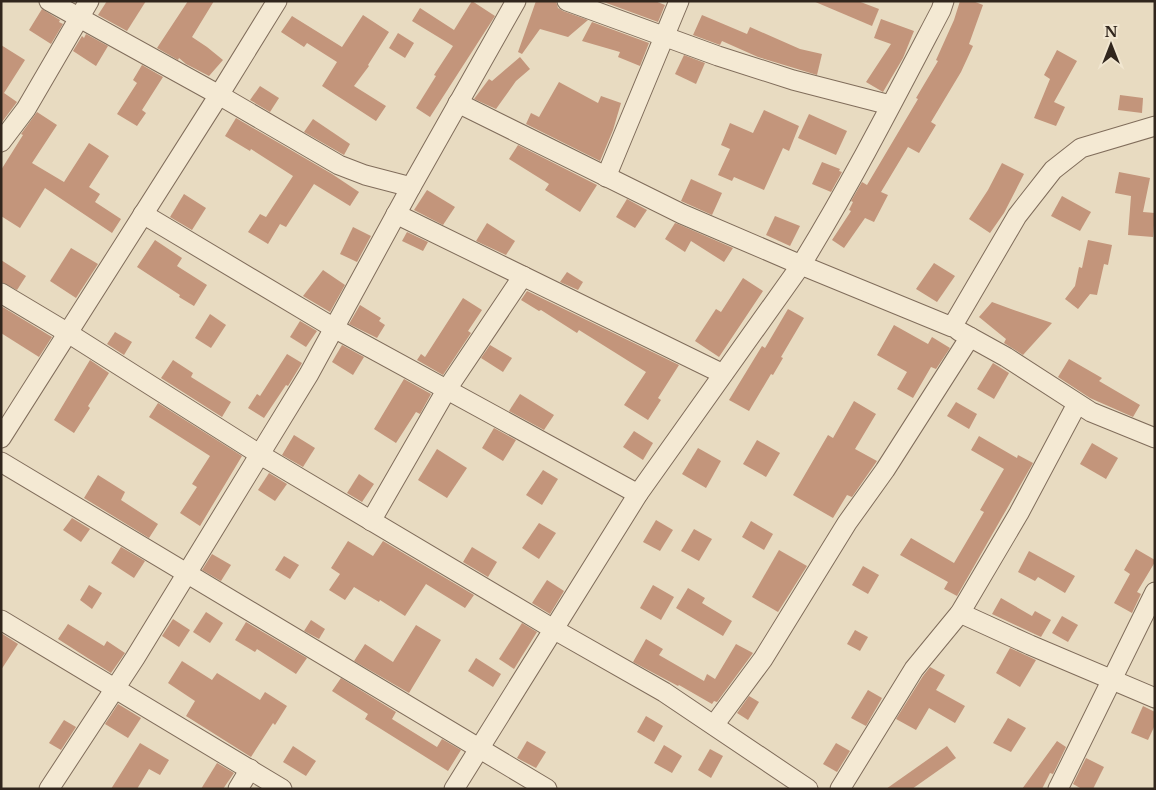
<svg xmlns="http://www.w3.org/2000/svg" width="1156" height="790" font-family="'Libre Baskerville',serif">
<rect width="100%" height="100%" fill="#e8dbc1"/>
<g fill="#c3957b">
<path d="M107,1H146L127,31L98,15Z"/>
<path d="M188,1H214L192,37L207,47L223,60L209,76L186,64L179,58L178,60L157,48Z"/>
<path d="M472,1L495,16L430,117L416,108L436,76L434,75L453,46L412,21L420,8L454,30Z"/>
<path d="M536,1H556L558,8L563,11L588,20L568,37L540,29L522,54L518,52Z"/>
<path d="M601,1H655L665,5L658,22Z"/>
<path d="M813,1H858L879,9L872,26Z"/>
<path d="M960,1H973L983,5L969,44L973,46L961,72L931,122L936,125L919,153L908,147L881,192L888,195L874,222L865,218L844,248L832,240L851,211L849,210L853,202L851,201L862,182L867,185L918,99L916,98L938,61L936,60L954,20Z"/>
<path d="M42,9L60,20L59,22L63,24L51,44L29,30Z"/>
<path d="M363,15L389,32L368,65L369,66L354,86L386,106L376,121L322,86L337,62L307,43L304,47L281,32L292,16L342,47Z"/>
<path d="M702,15L747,34L750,27L800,49L822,54L817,75L758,57L722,41L720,45L693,35Z"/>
<path d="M881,19L914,31L903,58L883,92L866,82L891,44L874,38Z"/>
<path d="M592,22L649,43L640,66L618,57L620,52L582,41Z"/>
<path d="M398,33L414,43L405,58L389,48Z"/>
<path d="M86,34L108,46L96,66L73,51L82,36L84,38Z"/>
<path d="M1,45L25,60L4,93L17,102L2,122Z"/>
<path d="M1057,50L1077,61L1054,102L1065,107L1056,126L1034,118L1050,79L1044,75Z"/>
<path d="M684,55L705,63L696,84L675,74Z"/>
<path d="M520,57L530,69L516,81L496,109L474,99L489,79L492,81Z"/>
<path d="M142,65L163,77L142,110L146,113L137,126L117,114L137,83L133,80Z"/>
<path d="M559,82L598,103L601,96L621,103L613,130L600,161L526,124L531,113L539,117Z"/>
<path d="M260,86L279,98L270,112L250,100Z"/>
<path d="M1120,95L1143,98L1142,113L1118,110Z"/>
<path d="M764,110L799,126L789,151L783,148L764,190L734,177L732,181L718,175L730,149L721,145L730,123L753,133Z"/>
<path d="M37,112L57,125L32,163L64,182L89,143L109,156L89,187L100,194L95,202L121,219L112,233L45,188L20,228L1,216V170L23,135L21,134Z"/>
<path d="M809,114L847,131L836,155L798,138Z"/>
<path d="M236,118L332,174L359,192L350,206L314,184L286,227L280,224L268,244L248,232L260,214L266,217L293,176L251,149L250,151L225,136Z"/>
<path d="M313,119L350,144L344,155L304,132Z"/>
<path d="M518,145L597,185L580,212L545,190L549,184L509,159Z"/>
<path d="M822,162L840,169L839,171L842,172L831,192L812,184Z"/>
<path d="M1002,163L1024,174L1004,213L990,233L969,219L988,190Z"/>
<path d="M1119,172L1150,178L1143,212L1155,213L1153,237L1128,235L1131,196L1115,193Z"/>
<path d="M691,179L722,193L712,215L681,201Z"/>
<path d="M427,190L455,207L443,225L414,210Z"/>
<path d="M184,194L206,208L192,230L170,217Z"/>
<path d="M1062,196L1091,212L1080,231L1051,216Z"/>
<path d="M627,199L647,210L635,228L616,217Z"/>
<path d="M775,216L800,226L790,246L766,235Z"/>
<path d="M487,223L515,241L506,255L476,241Z"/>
<path d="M675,223L678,224L733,248L724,262L691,241L685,252L665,239Z"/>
<path d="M353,227L371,236L357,262L340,254Z"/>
<path d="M407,232L428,242L423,251L402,241Z"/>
<path d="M155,240L182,258L177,266L207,285L194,306L179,297L180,295L137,267Z"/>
<path d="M1088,240L1112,245L1108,265L1104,264L1097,295L1090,294L1078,309L1065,299L1075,286L1079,267L1082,268Z"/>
<path d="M71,248L98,264L76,298L50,281Z"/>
<path d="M1,260L26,276L17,290L1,282Z"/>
<path d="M934,263L955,276L937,302L916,289Z"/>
<path d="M323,270L345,285L330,312L303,296Z"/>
<path d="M567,272L583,282L578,290L560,282Z"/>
<path d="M743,278L763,291L719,357L695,341L716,309L721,312Z"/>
<path d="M527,291L679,365L658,398L661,400L648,420L624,405L646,372L579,330L577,333L541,310L539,311L521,300Z"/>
<path d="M463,298L482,310L468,331L471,333L443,375L417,360L421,354L425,357Z"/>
<path d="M992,302L1011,309L1052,323L1023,355L1004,343L1006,339L979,317Z"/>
<path d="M360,305L381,318L379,321L385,325L377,338L349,324Z"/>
<path d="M1,306L52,337L39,357L1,333Z"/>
<path d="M788,309L804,318L781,357L783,358L773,375L771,374L749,411L729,400L762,346L765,348Z"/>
<path d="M210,314L226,325L211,348L195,338Z"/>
<path d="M300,321L317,331L306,347L290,337Z"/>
<path d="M894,325L928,344L932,337L950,348L936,369L931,367L913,398L897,389L907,372L877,355Z"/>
<path d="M115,332L132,342L124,355L107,344Z"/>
<path d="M342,345L364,357L353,375L332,362Z"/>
<path d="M490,345L512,358L503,372L481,358Z"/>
<path d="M287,354L302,363L288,386L286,385L264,418L248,408L257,394L260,396Z"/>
<path d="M1069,359L1102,378L1099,381L1140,405L1133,417L1090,398L1058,377Z"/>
<path d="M90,360L109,373L88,406L90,408L74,433L54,420Z"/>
<path d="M173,360L193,373L191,377L231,402L222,417L161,378Z"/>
<path d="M993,363L1009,373L994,399L977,389Z"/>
<path d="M404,379L431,394L420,414L416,412L396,443L374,429Z"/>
<path d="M520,394L554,415L544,430L509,411Z"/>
<path d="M854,401L876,414L855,449L877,461L852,497L847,495L833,518L793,495L828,435L833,438Z"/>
<path d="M956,402L977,414L969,429L947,416Z"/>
<path d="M158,403L242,456L200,526L180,513L197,487L192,484L210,456L149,417Z"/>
<path d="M494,428L516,440L503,461L482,448Z"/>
<path d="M634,431L653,443L643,460L623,447Z"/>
<path d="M294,435L315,448L303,467L282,455Z"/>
<path d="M979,436L1017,458L1018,455L1033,463L957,596L944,589L948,582L900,555L911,538L954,563L984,512L980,510L1004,469L971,450Z"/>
<path d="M757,440L780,453L766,477L743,464Z"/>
<path d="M1092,443L1118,458L1106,479L1080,464Z"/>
<path d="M698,448L721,461L706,488L682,474Z"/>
<path d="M437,449L467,468L447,498L418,480Z"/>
<path d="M543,470L558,479L542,505L526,495Z"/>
<path d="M269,473L287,484L275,501L258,490Z"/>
<path d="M359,474L374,484L362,502L347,493Z"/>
<path d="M98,475L125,492L121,500L158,524L149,538L84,498Z"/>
<path d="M72,518L90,529L81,542L63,530Z"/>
<path d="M656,520L673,530L660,551L643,542Z"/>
<path d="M751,521L773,534L764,550L742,537Z"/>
<path d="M539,523L556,533L539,559L522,548Z"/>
<path d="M694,529L712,539L699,561L681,551Z"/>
<path d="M348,541L373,556L383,541L474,595L465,608L426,584L405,616L380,600L379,602L354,587L345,600L329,590L340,574L331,568Z"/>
<path d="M121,547L145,561L134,578L111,563Z"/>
<path d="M472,547L497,562L488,577L463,562Z"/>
<path d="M1136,549L1155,560V562L1137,592L1141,594L1132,613L1114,603L1130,574L1124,570Z"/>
<path d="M779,550L807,566L778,612L752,597Z"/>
<path d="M1029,551L1075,576L1065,593L1038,577L1035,581L1018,572Z"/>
<path d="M212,554L231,565L221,581L202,570Z"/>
<path d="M284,556L299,565L290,579L275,570Z"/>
<path d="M863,566L879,575L868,594L852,585Z"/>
<path d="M547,580L564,591L550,614L532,603Z"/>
<path d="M89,585L102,593L92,609L80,600Z"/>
<path d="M653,585L674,597L661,620L640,608Z"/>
<path d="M688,588L705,598L702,603L732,621L723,636L676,608Z"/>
<path d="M1001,598L1032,616L1035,611L1051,620L1041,637L992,614Z"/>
<path d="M206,612L223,623L210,643L193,632Z"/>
<path d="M1062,616L1078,625L1068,642L1052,633Z"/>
<path d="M173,619L190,630L179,647L162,636Z"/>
<path d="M311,620L325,629L319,639L304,631Z"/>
<path d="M246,622L307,658L296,674L257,649L255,652L235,640Z"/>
<path d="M522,623L537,632L514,669L499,659Z"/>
<path d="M68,624L104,646L107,641L125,653L111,673L58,639Z"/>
<path d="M416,625L441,640L409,693L354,661L365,644L393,662Z"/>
<path d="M855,630L868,637L860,651L847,644Z"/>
<path d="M1,633L18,644L1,670Z"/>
<path d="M646,639L663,649L659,655L704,681L707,674L715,679L736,644L753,653L717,702L714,701L712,704L679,685L678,686L633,662Z"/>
<path d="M1010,648L1036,660L1020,687L996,673Z"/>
<path d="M476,658L501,674L493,687L468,671Z"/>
<path d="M182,661L212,680L217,673L260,700L265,692L287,706L275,725L273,723L251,757L186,716L195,701L168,683Z"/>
<path d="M930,667L945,675L936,690L965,706L955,723L929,708L916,730L896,719L923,676Z"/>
<path d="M341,678L396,712L392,719L437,747L442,739L461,750L448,771L365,719L368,714L332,691Z"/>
<path d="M868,690L882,698L866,726L851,718Z"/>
<path d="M749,696L759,702L748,720L737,713Z"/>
<path d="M118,704L141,718L128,738L105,724Z"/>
<path d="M1143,706L1155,712V725L1148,740L1131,733Z"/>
<path d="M646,716L663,726L654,742L637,732Z"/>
<path d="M1008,718L1026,728L1011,752L993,743Z"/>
<path d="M64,720L76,727L61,750L49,743Z"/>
<path d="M527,741L546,752L536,768L517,758Z"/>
<path d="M1057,741L1066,747L1053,774L1050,773L1042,789H1022Z"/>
<path d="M140,743L169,760L160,775L149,769L137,789H111Z"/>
<path d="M836,743L850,751L837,772L823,764Z"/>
<path d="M664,745L682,756L672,773L654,763Z"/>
<path d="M293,746L316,761L306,776L283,762Z"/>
<path d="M947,746L956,758L912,789H886Z"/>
<path d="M710,749L723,756L711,778L698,770Z"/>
<path d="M1086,758L1104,767L1093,789H1082L1073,784Z"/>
<path d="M217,763L234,773L223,789H201Z"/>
</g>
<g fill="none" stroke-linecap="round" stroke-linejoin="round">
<g stroke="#806d5b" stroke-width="21">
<g id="minor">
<path d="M49,1L219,95L339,165L365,175L411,187"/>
<path d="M567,1L718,56L793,80L890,105"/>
<path d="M458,103L682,214L801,265C852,182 896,96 941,10L944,1"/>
<path d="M1,142L26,109L89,1"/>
<path d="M606,177L679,1"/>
<path d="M143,214L334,328L638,494"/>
<path d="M396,214L723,374"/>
<path d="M1,293L68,333L259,454L555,630L664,692L808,789"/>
<path d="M959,331L1006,357L1091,412L1155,438"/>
<path d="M1,438L219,95L277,1"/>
<path d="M1,462L547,789"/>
<path d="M371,521L447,389L523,276"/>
<path d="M960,613L1030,645L1155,698"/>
<path d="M1,620L282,789"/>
<path d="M714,725L763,659L847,523L885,470L970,337"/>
<path d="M49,789L135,658L309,374L411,187L516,1"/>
<path d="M238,789L250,769"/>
<path d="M454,789L638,494L801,265L952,327L1017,216L1053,170L1081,148L1155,126"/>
<path d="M840,789L914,669L960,613L1019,513L1077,404"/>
<path d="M1058,789L1155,592"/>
</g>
</g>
<use href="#minor" stroke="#f4e9d3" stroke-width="19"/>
</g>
<rect width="1156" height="790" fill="none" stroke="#31261d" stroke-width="5"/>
<g transform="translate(1111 45)" stroke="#f1e6d0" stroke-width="4" paint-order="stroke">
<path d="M0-4L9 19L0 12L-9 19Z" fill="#31261d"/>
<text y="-8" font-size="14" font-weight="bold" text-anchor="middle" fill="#31261d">N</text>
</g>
</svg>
